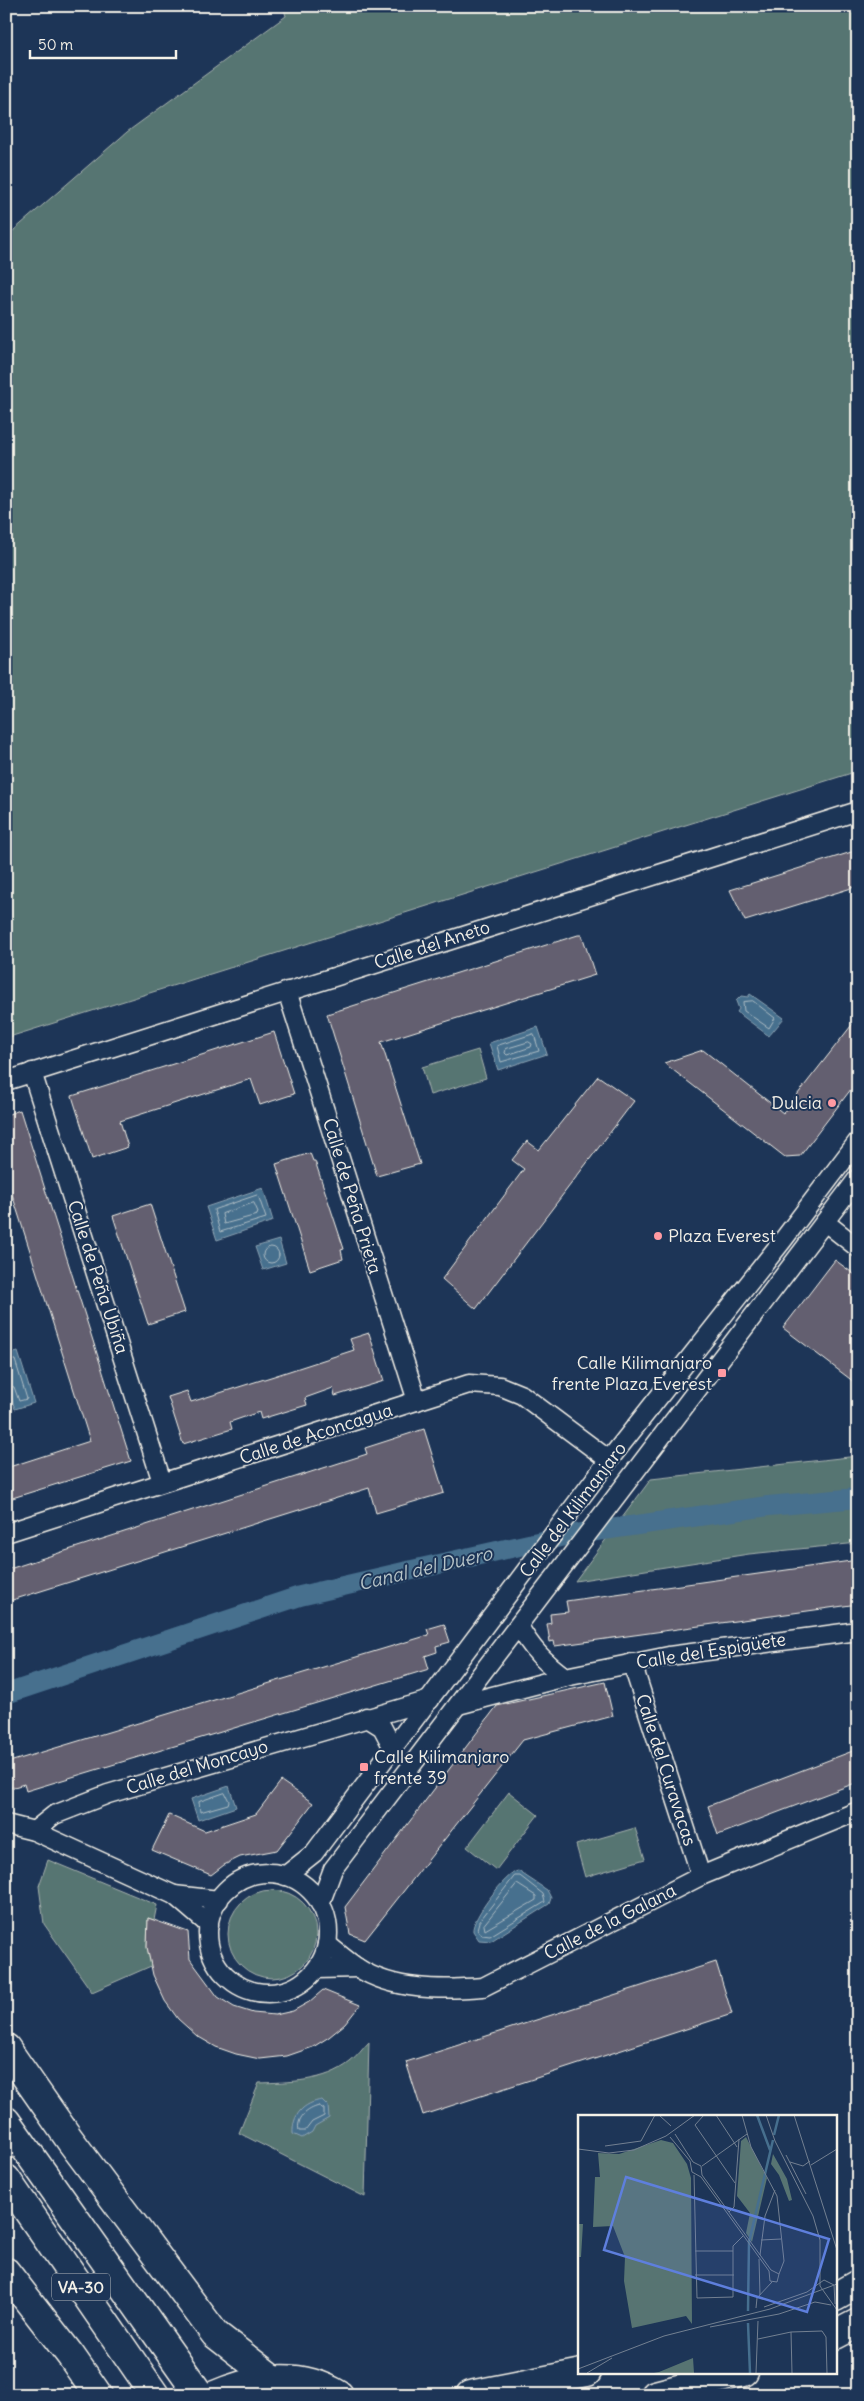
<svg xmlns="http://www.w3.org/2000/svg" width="864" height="2401" font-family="Delius,sans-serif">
<rect width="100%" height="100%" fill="#1d3557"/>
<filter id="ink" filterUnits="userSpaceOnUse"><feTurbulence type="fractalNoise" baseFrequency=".02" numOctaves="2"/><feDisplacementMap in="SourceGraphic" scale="10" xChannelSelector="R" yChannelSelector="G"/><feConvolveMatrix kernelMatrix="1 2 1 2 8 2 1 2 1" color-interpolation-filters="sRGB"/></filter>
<g filter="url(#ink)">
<g fill="#577472" stroke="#a6b2ad">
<path d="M283,6H858V771L6,1038V237L127,132L286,16Z"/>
<path d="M478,1050L486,1078L430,1095L422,1067Z"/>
<path d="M858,1456V1543L749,1554L575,1581L651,1479Z"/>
<path d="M509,1792L538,1815L496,1870L467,1847Z"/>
<path d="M635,1828L645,1859L585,1877L576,1845Z"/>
<path d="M48,1860L157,1905L154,1920L148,1918L147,1947L151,1966L92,1992L44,1924L39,1886Z"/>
<circle cx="272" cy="1934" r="44"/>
<path d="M369,2042L365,2197L239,2133L259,2083C290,2082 325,2082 350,2062C357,2057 363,2048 369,2042Z"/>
</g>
<g fill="#466f8e" stroke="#8ca3b2">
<path d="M750,994L784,1018L769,1036L737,1012L739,1009L736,1001L741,996L748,997Z"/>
<path d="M538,1027L547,1054L498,1070L489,1043Z"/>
<path d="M263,1188L273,1221L217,1240L206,1207Z"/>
<path d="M279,1240L286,1263L263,1270L255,1247Z"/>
<path d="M18,1352L34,1403L15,1409L9,1390H6V1355Z"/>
<path d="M229,1786L236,1807L198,1820L191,1799Z"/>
<path d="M518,1871L547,1890L551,1898L549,1904L491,1941L479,1940L473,1931C471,1919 507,1872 518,1871Z"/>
<path d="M322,2100L328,2106L329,2118L315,2126L312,2132L302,2138L293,2134C292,2115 303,2103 322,2100Z"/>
</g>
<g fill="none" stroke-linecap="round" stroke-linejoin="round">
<g stroke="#aebdc4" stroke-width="1">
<path d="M753,1001L775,1018L769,1028L744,1011L743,1002Z"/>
<path d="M534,1034L539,1051L501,1062L497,1046Z"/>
<path d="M529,1042L532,1044L531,1047L507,1055L505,1053L506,1049Z"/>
<path d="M258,1195L266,1218L220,1232L214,1210Z"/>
<path d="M254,1203L258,1212L257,1215L224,1224L222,1214Z"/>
<circle cx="271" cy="1255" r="8"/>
<path d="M6,1360H15L27,1399L19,1401L14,1387L6,1385"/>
<path d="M225,1793L229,1801L228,1804L200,1812L199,1802Z"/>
<path d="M515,1876H520L543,1894L545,1902L490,1936L482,1935L477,1929L479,1922Z"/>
<path d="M517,1884L536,1896V1900L485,1930L484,1925Z"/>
<path d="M319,2106L324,2109V2116L312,2122L305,2131H299C296,2118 307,2109 319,2106Z"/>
</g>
<path stroke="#466f8e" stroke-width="20" d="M6,1694L300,1596L412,1570L569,1535L768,1506L858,1498"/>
</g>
<g fill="#635f70" stroke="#f4f1e8">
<path d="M858,850V886L745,921L730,890Z"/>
<path d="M578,935H582L595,975L381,1042L420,1164L377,1176L327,1014Z"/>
<path d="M858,1017V1080L800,1156L785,1157L664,1063L703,1050L783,1113Z"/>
<path d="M274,1032L294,1094L260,1105L251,1079L148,1112L120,1121L128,1147L92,1159L72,1096Z"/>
<path d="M598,1076L634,1101L476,1309L442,1279L524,1169L512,1160L527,1141L539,1150Z"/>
<path d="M20,1110L131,1461L6,1500V1468L90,1441L6,1175V1115Z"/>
<path d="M310,1153L313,1161H315L344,1249L341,1250L343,1259L310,1270L276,1164Z"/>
<path d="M150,1204L185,1312L148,1324L113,1216Z"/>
<path d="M835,1260L858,1277V1385L783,1328Z"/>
<path d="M369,1333L384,1381L335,1396L333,1388L305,1398L307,1405L261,1419L259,1412L230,1422L232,1429L183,1444L168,1397L187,1391L191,1402L274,1376L354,1350L350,1339Z"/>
<path d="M424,1429L444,1493L376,1513L369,1488L6,1602V1570L367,1454L365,1448Z"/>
<path d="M858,1560V1604L555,1646L554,1641L550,1642L547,1624L551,1623L550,1614L568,1612L566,1601Z"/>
<path d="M444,1624L450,1642L436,1646L437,1652L425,1656L429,1669L26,1791L24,1784L11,1788L10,1783L6,1784V1763L429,1635L427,1629Z"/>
<path d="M605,1682L613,1716L523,1740L365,1940L350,1934L345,1907L497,1706Z"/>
<path d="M858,1749V1782L718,1835L708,1806Z"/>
<path d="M281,1781L313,1803L277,1850L240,1857L224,1865L211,1875L152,1850L169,1815L205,1831L256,1814Z"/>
<path d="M148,1918L188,1932L190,1959L218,1997L234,2007L253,2013L275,2015L293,2011L309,2002L323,1990L360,2005L345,2024L329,2037L313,2047L287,2056L260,2059L236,2054L216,2047L197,2036L178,2019L165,2001L153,1975L147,1947Z"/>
<path d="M716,1962L732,2014L423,2115L406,2062Z"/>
</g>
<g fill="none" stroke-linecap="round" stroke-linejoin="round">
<g stroke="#f4f1e8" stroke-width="21">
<g id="street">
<path d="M287,991L417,1401"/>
<path d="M32,1072L162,1482"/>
<path d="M6,1081L858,811"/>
<path d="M825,1222L858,1248"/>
<path d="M6,1533L469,1384L500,1386L522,1395L609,1460"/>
<path d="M519,1626C531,1648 544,1662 565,1677"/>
<path d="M632,1663L701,1876"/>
<path d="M458,1705L565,1677L669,1656L858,1631"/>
<path d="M366,1717L382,1727L393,1748"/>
<path d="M6,1824L34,1831L174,1895L209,1925"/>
<path d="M34,1831L54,1815L108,1794L430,1700"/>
<circle cx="268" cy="1933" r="60"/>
<path d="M285,1876L314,1853L609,1460L783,1240L858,1141"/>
<path d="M174,1895L219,1900"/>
<path d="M320,1904L333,1869L858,1178"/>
<path d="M327,1944C337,1952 347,1961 358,1968C394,1991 442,1990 483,1987L701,1876L858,1811"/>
<path d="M317,1969L358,1968"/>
</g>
</g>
<g stroke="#f4f1e8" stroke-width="31">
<g id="highway">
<path d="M6,2048L70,2140L215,2334L273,2379"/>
<path d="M6,2121L200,2395"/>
<path d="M6,2179L155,2395"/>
<path d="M6,2272L71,2356L98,2395"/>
<path d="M835,2297L858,2284"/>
<path d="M835,2335L858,2323"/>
<path d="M215,2395C255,2378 300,2371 339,2395"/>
<path d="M470,2395L587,2372"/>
<path d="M655,2395L744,2372"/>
</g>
</g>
<use href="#street" stroke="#1d3557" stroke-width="18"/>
<use href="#highway" stroke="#1d3557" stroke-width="28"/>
</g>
</g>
<g fill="#ff9aa2" stroke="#1d3557" stroke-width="2">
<circle cx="832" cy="1103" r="5"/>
<circle cx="658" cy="1236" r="5"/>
<rect x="717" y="1368" width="10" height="10" rx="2.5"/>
<rect x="359" y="1762" width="10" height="10" rx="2.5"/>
</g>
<g text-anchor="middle" stroke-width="4" stroke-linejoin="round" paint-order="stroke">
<rect fill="#1d3557" stroke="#b4b9bc" stroke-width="1" x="52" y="2273.5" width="58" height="27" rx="4"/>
<g font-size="16" font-weight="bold" fill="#f4f1e8">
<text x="81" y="2293">VA-30</text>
</g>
<g font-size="18" fill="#f4f1e8" stroke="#1d3557">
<text transform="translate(432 945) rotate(-18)" y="6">Calle del Aneto</text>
<text transform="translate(352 1196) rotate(73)" y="6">Calle de Peña Prieta</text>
<text transform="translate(98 1277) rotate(72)" y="6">Calle de Peña Ubiña</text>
<text transform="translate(316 1434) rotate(-18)" y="6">Calle de Aconcagua</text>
<text transform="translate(573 1510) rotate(-53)" y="6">Calle del Kilimanjaro</text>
<text transform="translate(711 1651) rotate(-9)" y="6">Calle del Espigüete</text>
<text transform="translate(197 1767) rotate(-17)" y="6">Calle del Moncayo</text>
<text transform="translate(666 1770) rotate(72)" y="6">Calle del Curavacas</text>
<text transform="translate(610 1922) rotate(-27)" y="6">Calle de la Galana</text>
</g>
<g font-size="18" fill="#f4f1e8" stroke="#1d3557" text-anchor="end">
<text x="822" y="1109">Dulcia</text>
<text x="668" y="1242" text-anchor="start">Plaza Everest</text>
<text x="712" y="1369">Calle Kilimanjaro<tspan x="712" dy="21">frente Plaza Everest</tspan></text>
<text x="374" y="1763" text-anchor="start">Calle Kilimanjaro<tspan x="374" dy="21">frente 39</tspan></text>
</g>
<g font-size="19" font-style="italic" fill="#b7c4c8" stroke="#1d3557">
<text transform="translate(425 1568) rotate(-13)" y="7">Canal del Duero</text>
</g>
</g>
<g transform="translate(578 2115)">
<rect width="259" height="259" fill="#1d3557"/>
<path d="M168,22L189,63L174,127L168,118L172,98L159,81L163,26ZM83,25L95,28L109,49L113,63L114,209L108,201L54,213L46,166L47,142L35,111L15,112L17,62H22L20,38L41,39ZM195,39L209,64L214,85L211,86L201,60L193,49ZM0,109H5L3,142H0ZM115,243L116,258H76L81,257Z" fill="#577472"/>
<path fill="none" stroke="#466f8e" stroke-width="2.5" d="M179,0L192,35M196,20L201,0M170,196L171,127L195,25M170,208L172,258"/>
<path fill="none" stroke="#738091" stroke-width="1" d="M81,0L93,11M126,0L117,10L157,68M138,0L159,32M164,0L173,32L199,81L206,146L201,159M188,0L197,26L235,101L242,125V171L259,195M216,0L259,135M92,22L112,46L114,57L123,62L191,156L192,166L199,167L201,159L193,155L124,60L123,51L115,47L97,19M27,31L63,26L77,0M0,34L31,38L56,35L88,21L117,0M208,40L228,79M212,47L225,51L232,46M233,50L259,34M124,51L169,19M116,60L119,183L155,182V131L165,121M151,97L156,92L161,24M183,125L203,124M117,136H155M182,140L187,101L197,75M181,144L182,180M117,160H156M186,192L229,177L246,165L256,170L257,189M178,193L179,183L194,167M132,212L201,199L237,187L253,190M213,217L214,258M180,224L213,217L244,216L248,222L249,258M0,254L86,221L192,194L259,169M9,258L34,243M178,258L180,206"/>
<path fill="#5e7fdd" fill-opacity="0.15" stroke="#5e7fdd" stroke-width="2.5" d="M48,62L251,124L229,197L26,135Z"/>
<rect width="259" height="259" fill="none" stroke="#f4f1e8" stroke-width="2.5"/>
</g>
<rect width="864" height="2401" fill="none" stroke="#1d3557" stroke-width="25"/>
<rect x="12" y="12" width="839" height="2376" fill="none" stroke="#f4f1e8" stroke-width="2" filter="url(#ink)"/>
<path d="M30 50v8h146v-8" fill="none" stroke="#f4f1e8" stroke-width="2.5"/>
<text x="38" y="50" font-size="15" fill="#f4f1e8" stroke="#1d3557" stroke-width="4" paint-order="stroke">50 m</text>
</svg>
